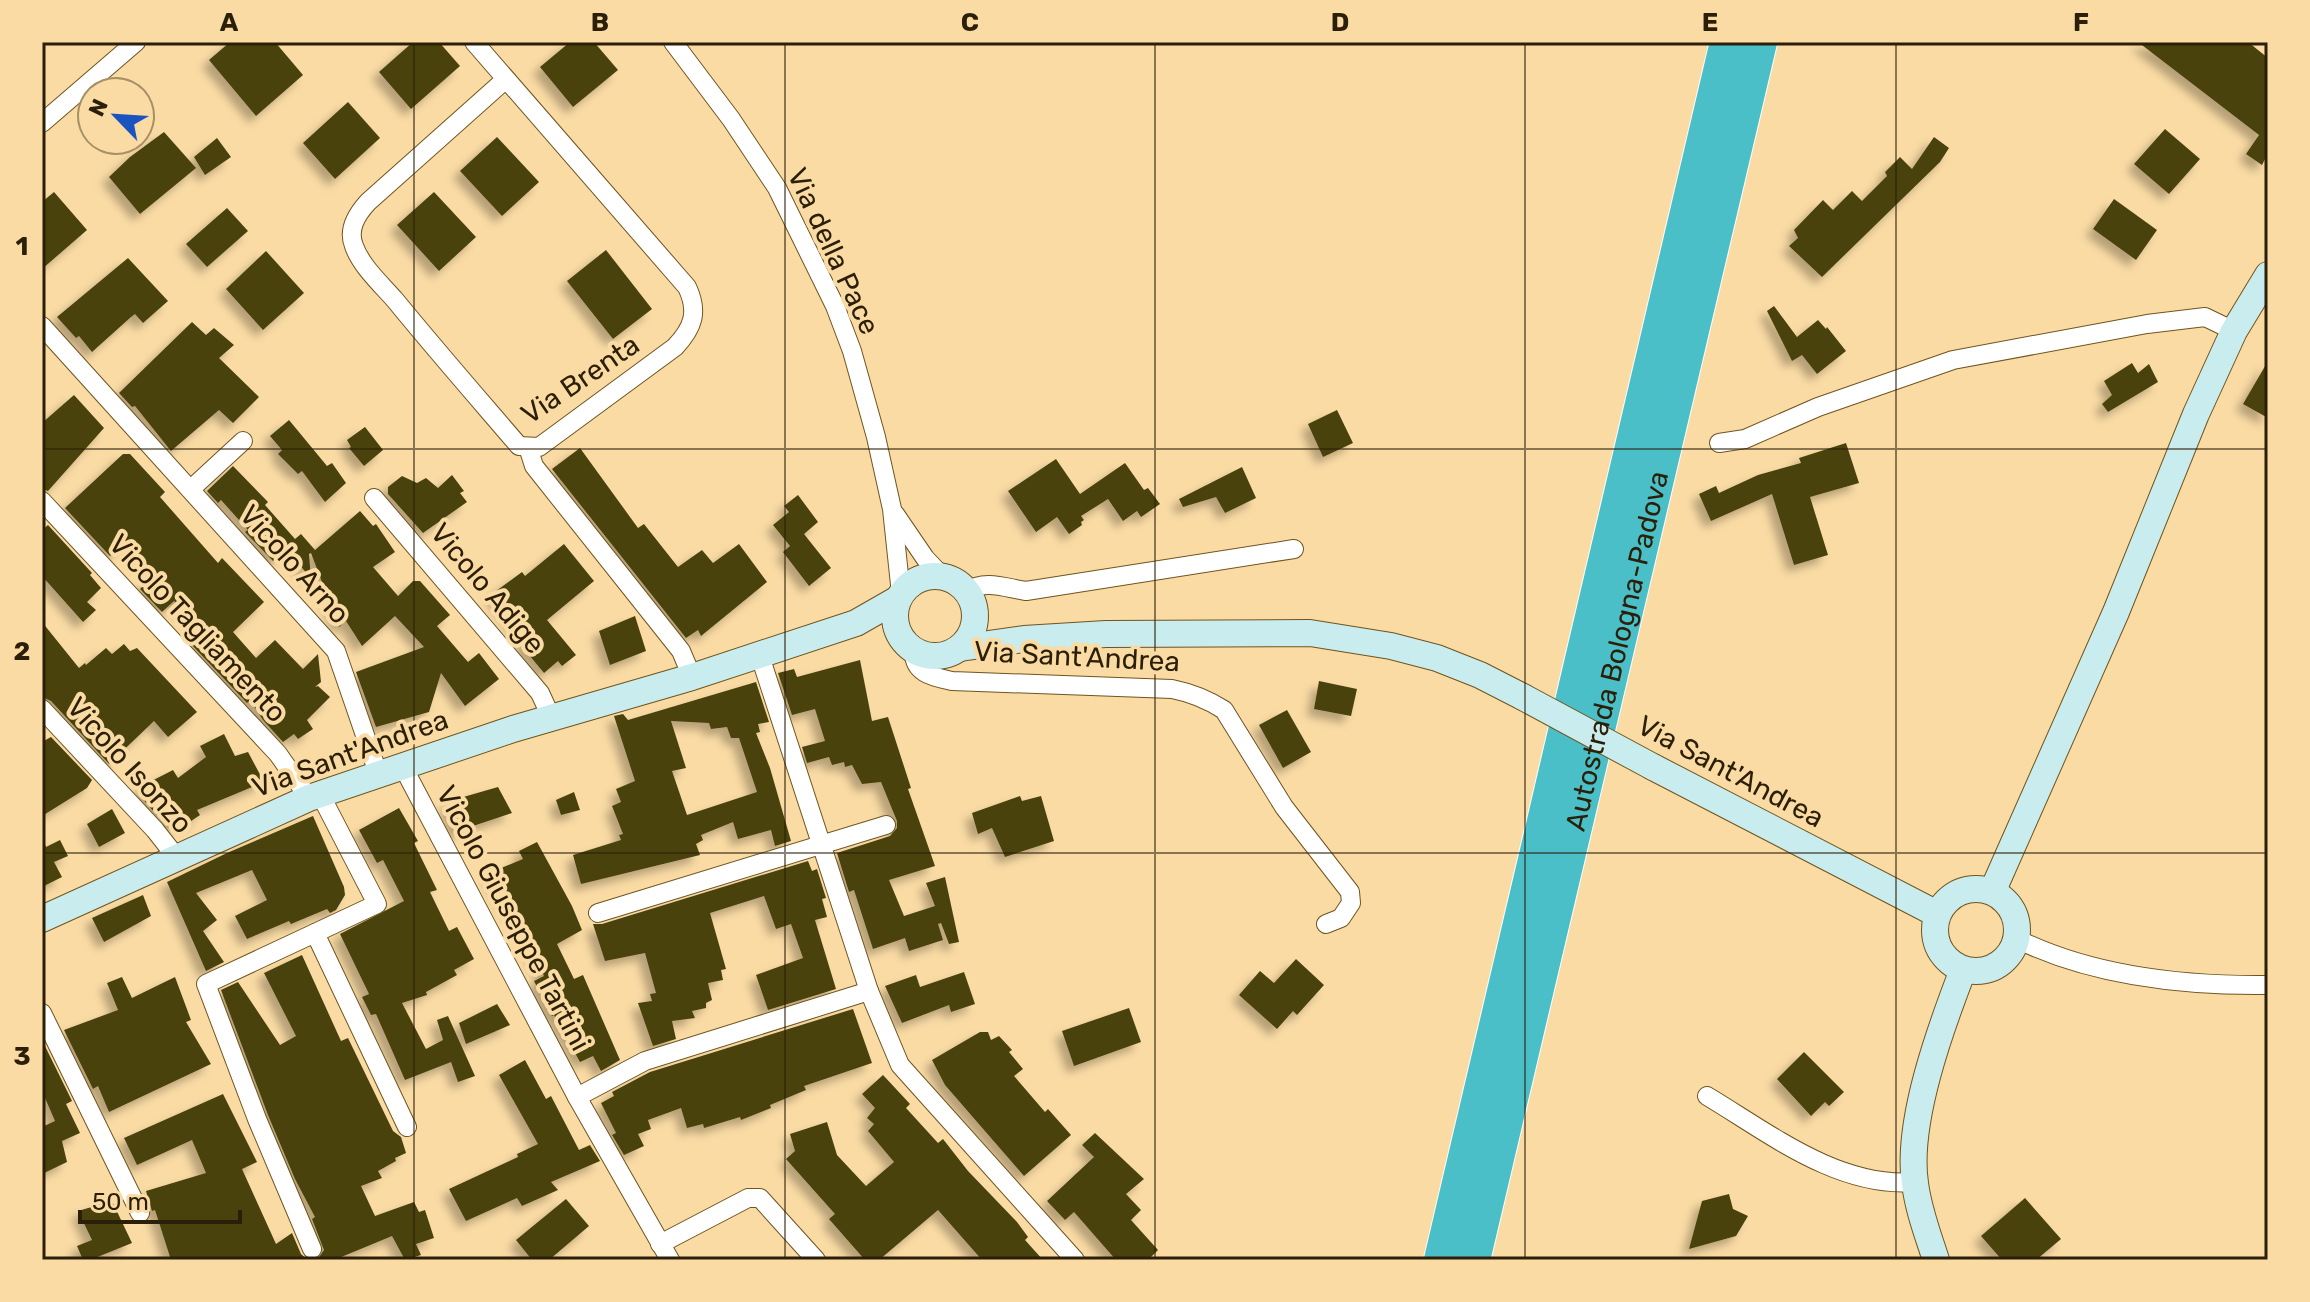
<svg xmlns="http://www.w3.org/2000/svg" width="2310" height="1302" font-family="Rubik,sans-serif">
<defs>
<filter id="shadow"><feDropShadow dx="-7" dy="7" stdDeviation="4" flood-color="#0004"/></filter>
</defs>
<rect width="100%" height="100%" fill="#fadba4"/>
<g fill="#484211" fill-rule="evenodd" filter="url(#shadow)">
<path d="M230,42H275L303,75L256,116L209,60Z"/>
<path d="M413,42H439L460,66L411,109L379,72Z"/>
<path d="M570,42H594L618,70L573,107L540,67Z"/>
<path d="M2138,42H2248L2268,58V153L2262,165L2246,154L2259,135Z"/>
<path d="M348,102L380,138L335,179L303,143Z"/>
<path d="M2165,129L2200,159L2169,194L2134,164Z"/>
<path d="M164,132L196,168L140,214L109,177L130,157Z"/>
<path d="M497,137L539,182L502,216L460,171Z"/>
<path d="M1934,137L1949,148L1940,162L1822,277L1789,246L1798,238L1794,230L1823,200L1833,210L1852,191L1862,201L1887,176L1885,172L1900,157L1912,169Z"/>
<path d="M217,138L231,157L205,175L194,157Z"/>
<path d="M54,192L87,230L42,269V202Z"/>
<path d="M434,192L476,237L439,271L397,225Z"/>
<path d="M2114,199L2157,230L2136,260L2093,229Z"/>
<path d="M227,208L248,231L207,267L186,244Z"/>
<path d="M606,250L652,309L613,339L567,281Z"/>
<path d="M266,251L304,293L263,330L226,289Z"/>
<path d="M128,258L168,301L143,323L135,314L131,317L92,352L79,336L76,338L57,317Z"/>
<path d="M1774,306L1797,337L1818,320L1826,329L1827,327L1846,351L1817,374L1802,355L1792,361L1767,311Z"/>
<path d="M192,322L206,335L214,328L234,345L219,358L259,397L233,423L219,410L171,451L135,406L132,407L119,393Z"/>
<path d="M2268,361V418L2243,404Z"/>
<path d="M2132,363L2138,373L2149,364L2158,382L2108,412L2102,404L2112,395L2104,381Z"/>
<path d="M74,395L104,428L48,491L42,489V423Z"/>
<path d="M1337,410L1353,443L1323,457L1308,424Z"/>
<path d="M289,420L327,466L332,463L346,483L325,502L302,471L298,474L278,454L282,450L270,436Z"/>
<path d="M365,427L383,450L364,466L349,448L351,447L347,440Z"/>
<path d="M1846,443L1859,483L1810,497L1828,555L1794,565L1772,494L1711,521L1699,494L1716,486L1719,493L1758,475L1801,463L1799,458Z"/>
<path d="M580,448L638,528L644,524L678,567L702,550L713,563L739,544L767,582L701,636L698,630L686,638L552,469Z"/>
<path d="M123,454H130L165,492L160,497L218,563L222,558L264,602L233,632L256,658L275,640L303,669L318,654L321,682L315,687L318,686L330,697L307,720L313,729L298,739L294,734L283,742L263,720L250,700L247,703L191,644L205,632L174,601L162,612L140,589L155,574L126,542L110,556L65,508Z"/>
<path d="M1056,459L1080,494L1125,463L1144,490L1148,488L1160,504L1141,517L1137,511L1123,521L1108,499L1081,516L1084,520L1081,522L1082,525L1069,534L1057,517L1036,532L1008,491Z"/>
<path d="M233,466L268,502L265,505L295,539L301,534L315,550L360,511L373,526L376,524L395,552L373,567L398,596L413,581H420L450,615L437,626L468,662L479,653L499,679L465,706L441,673L429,712L376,727L356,672L424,647L395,616L362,646L346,621L339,627L311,553L309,554L311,579L287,549L273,561L245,532L248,530L221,500L218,503L207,491Z"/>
<path d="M1242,467L1256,498L1225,513L1216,497L1183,507L1179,499Z"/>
<path d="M452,475L464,491L460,493L467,502L423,533L388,494V487L402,476L417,483L426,478L438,488Z"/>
<path d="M798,495L818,522L804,534L831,568L809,586L783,552L790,546L773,525L789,512L784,506Z"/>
<path d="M48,525L92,573L90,575L101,588L87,602L96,610L83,622L42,576V530Z"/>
<path d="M564,544L594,581L547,620L576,655L562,666L558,661L544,673L520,644L526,640L492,594L522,572L525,576Z"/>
<path d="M635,616L646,651L610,665L599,631Z"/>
<path d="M42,622L79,668L85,663L86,665L106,648L112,654L124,644L130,651L137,648L197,712L168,737L154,721L109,764L51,701L42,697Z"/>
<path d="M860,660L872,721L888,717L911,788L908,789L935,866L889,880L904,916L935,906L926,883L945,877L959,942L949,944L941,923L938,924L943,940L909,951L905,938L873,949L854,890L849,892L837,853L890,836L897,828V821L881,782L862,784L852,765L845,767L844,762L832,765L829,757L807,763L802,747L825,741L815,709L792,715L778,673L794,669L797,677Z"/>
<path d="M1319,681L1357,689L1351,716L1314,709Z"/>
<path d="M756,682L769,722L758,724L760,732L756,733L770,768L791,841L775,846L771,830L738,839L733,822L701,835L703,840L696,844L700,855L581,884L573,855L621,840L619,835L623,834L612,806L621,802L616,789L635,781L614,716L623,714L628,720ZM671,721L709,723L711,729L727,727L731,738H739L757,792L687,815L672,771L686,768Z"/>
<path d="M1287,710L1311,752L1283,768L1259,725Z"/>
<path d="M224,734L235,756L248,752L264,782L197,810L200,815L185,825L181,821L168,827L146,803L138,788L173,770L178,778L206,757L200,746Z"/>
<path d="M51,737L92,780L87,788L42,816V742Z"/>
<path d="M498,787L512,813L455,832L446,802Z"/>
<path d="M574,792L580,810L561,815L556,800Z"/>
<path d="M1020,796L1022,801L1041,796L1054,841L1005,857L992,828L978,834L972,813Z"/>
<path d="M399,808L418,841L414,843L437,890L430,892L449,931L457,927L474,959L454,970L457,975L426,992L427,995L402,1003L426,1049L443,1040L437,1020L448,1016L475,1076L458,1082L451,1062L405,1080L376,1014L371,1015L362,997L369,994L340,934L404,901L383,860L377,863L359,830Z"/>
<path d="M112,809L125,833L99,847L87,824Z"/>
<path d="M313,816L344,887L345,895L336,910L330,913L327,909L291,924L289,921L247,939L235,916L267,900L252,870L196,893L217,920L203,931L224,962L206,971L167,882L227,853Z"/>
<path d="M42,839L46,847L60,840L68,856L54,862L62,877L42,887Z"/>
<path d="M537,842L572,906L582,930L557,944L574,979L583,975L620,1060L601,1071L593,1056L580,1062L554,1015L552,1016L534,981L544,976L510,906L508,907L489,873L523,859L519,851Z"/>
<path d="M808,861L812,871L817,869L826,898L822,899L827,917L815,920L836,989L768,1010L756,975L803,958L791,924L776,929L764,896L710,913L726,969L721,970L723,980L708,983L712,1000L706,1003V1008L692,1011L695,1018L672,1021L676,1039L653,1046L638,1003L652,1001L650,994L656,993L645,953L605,961L593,924H602Z"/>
<path d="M143,895L151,916L104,942L92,918Z"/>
<path d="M302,955L341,1041L348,1038L393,1131L401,1137L406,1153L395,1158L396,1161L378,1171L382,1178L361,1186L375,1216L414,1202L419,1212L425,1210L434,1238L416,1244L421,1255L405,1260L392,1236L334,1260H317L324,1250L312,1219L315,1217L295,1179L268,1115L221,990L238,982L280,1045L296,1036L264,973Z"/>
<path d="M1296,959L1324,985L1297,1015L1293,1011L1277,1029L1239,995L1260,971L1274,983Z"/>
<path d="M964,972L975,1004L951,1012L949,1005L902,1023L885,986L916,975L920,987Z"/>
<path d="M122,977L132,998L175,977L191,1020L186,1022L211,1064L109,1112L98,1086L93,1089L64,1030L118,1010L107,983Z"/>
<path d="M497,1004L510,1025L466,1044L459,1023Z"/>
<path d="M1129,1008L1141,1042L1074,1066L1062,1031Z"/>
<path d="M853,1009L872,1063L804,1086L806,1090L770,1105L771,1108L741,1120L740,1117L704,1128L703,1124L687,1128L681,1108L648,1120L651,1129L638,1134L644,1146L624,1155L612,1135L616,1133L601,1103L614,1096L612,1092L650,1072Z"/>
<path d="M980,1032H988L991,1040L999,1036L1012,1050L1009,1052L1023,1069L1014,1076L1045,1112L1048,1109L1071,1135L1024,1176L945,1085L932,1060Z"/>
<path d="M42,1040L72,1101L66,1104L80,1133L62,1141L67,1162L42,1174V1127L55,1121L42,1091Z"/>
<path d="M1804,1052L1844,1092L1829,1106L1825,1102L1811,1116L1777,1079Z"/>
<path d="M525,1060L546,1099L551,1096L579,1150L590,1145L600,1161L551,1182L558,1190L522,1206L517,1198L466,1221L449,1189L518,1157L517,1154L538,1144L499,1075Z"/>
<path d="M883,1075L910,1104L906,1108L938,1143L943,1139L968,1171L1017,1222L1028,1237L1025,1240L1043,1260H982L938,1210L879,1260H865L829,1219L835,1214L786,1159L795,1151L790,1134L827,1122L837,1155L866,1186L894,1162L868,1131L874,1124L867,1118L875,1108L862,1094Z"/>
<path d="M223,1094L257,1162L242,1169L276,1244L292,1233L301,1254L308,1260H171L155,1210L152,1211L146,1191L206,1173L192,1140L137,1165L124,1138Z"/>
<path d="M1095,1133L1144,1179L1126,1194L1141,1210L1131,1220L1158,1250L1148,1260H1116L1074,1212L1065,1220L1047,1201L1094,1157L1082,1145Z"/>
<path d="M1729,1194L1733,1209L1748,1216L1736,1236L1689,1249L1702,1201Z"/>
<path d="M2025,1198L2061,1239L2036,1260H2002L1981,1236Z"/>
<path d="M566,1199L589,1226L549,1260H532L516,1240Z"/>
<path d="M112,1201L132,1243L90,1260H83L77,1246L92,1240L78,1211Z"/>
</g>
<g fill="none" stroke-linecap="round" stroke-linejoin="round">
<g stroke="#6f541e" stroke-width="20">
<g id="street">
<path d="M474,42L687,287C699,312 693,328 675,347L539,447L519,446C477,397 435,349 395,300C381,284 361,266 354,246C347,229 357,214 368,202L506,79"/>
<path d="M673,42L731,119L777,188L835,306L852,351L876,437L892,509L901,594"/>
<path d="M42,123L136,42"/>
<path d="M42,326L336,651L378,773"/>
<path d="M1719,443L1745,439L1818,407L1953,360L2147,324L2205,317L2234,331"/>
<path d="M528,447L534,466L681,651L692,677"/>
<path d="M191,489L243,441"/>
<path d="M374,498L540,693L552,719"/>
<path d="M42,501L278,754L309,798"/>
<path d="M895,514L925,558L942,576"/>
<path d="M967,591C985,579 1006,588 1026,591L1294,549"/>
<path d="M914,651C913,674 934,677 952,681L1172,689C1192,693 1207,699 1224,710L1284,807L1350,892L1351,903L1341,918L1326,924"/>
<path d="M760,656L869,991L900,1065L1075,1260"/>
<path d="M42,709L155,830L177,858"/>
<path d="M402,765L577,1097L670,1260"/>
<path d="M598,913L886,825"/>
<path d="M315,933L377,904L320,794"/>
<path d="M2017,939C2092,976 2185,986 2268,985"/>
<path d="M42,1013L140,1213"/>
<path d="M1707,1096C1769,1133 1838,1188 1914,1182"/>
<path d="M577,1097L645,1061L869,991"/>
<path d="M660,1244L748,1198H760L816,1260"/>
<path d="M312,1249L257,1119L206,984L315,933L407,1127"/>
</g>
</g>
<g stroke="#6f541e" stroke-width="28">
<g id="secondary">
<circle cx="935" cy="616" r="40"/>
<path d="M960,648L1024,639L1106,634L1310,633L1391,646L1437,658L1480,675L1523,697"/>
<path d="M1653,767L1937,914"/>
<circle cx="1976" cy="930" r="41"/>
<path d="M1993,890L2116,612L2196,414L2234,331L2268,275"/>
<path d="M42,919L309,798L513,729L692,677L856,623L898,599"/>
<path d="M1936,1260C1928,1235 1918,1209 1915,1183C1906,1122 1941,1027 1963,970"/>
</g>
</g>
<g stroke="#fff" stroke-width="36">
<g id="highway">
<path d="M1441,1260L1727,42"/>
<path id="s1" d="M1473,1260L1760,42"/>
</g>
</g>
<use href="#street" stroke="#fff" stroke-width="18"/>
<use href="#secondary" stroke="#c9ecee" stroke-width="26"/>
<use href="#highway" stroke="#4bbfc7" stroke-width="34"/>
<g stroke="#6f541e" stroke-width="28" stroke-linecap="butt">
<path id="secondary-bridge" d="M1523,697L1653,767"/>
</g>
<use href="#secondary-bridge" stroke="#c9ecee" stroke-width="26"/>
</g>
<path fill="none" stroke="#2b1f09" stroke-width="2" stroke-opacity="0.55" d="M414,42V1260M785,42V1260M1155,42V1260M1525,42V1260M1896,42V1260M42,449H2268M42,853H2268"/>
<g text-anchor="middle" stroke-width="8" stroke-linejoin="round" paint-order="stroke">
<g font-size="28" fill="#2b1f09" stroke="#fadba4">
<text transform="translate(834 251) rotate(65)" y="10">Via della Pace</text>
<text transform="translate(580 379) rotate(-34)" y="10">Via Brenta</text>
<text transform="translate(295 564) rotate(48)" y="10">Vicolo Arno</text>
<text transform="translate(488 588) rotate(50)" y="10">Vicolo Adige</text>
<text transform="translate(198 628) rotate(47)" y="10">Vicolo Tagliamento</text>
<text dy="10" stroke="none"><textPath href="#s1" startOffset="626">Autostrada Bologna-Padova</textPath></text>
<text transform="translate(1077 656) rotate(3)" y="10">Via Sant'Andrea</text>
<text transform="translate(350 753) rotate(-20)" y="10">Via Sant'Andrea</text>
<text transform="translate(130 765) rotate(48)" y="10">Vicolo Isonzo</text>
<text transform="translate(1731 771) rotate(28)" y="10">Via Sant'Andrea</text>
<text transform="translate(514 918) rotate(62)" y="10">Vicolo Giuseppe Tartini</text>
</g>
</g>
<rect width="2310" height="1302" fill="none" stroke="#fadba4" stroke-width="88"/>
<g transform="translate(116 116) rotate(295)"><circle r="38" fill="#fadba4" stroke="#a79066" stroke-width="2"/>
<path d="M0-6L14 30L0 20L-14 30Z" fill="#1a54c0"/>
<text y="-12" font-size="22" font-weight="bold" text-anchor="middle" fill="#2b1f09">N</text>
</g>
<path d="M80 1210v12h160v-12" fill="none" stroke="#2b1f09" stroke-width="4"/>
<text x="92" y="1210" font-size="24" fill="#2b1f09" stroke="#fadba4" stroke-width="6" paint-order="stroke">50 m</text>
<rect x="44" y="44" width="2222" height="1214" fill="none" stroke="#2b1f09" stroke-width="3"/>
<g font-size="26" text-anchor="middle" font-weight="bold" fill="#2b1f09">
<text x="229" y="31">A</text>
<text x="600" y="31">B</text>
<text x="970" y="31">C</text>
<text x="1340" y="31">D</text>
<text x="1710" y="31">E</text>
<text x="2081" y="31">F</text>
<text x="22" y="255">1</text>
<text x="22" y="660">2</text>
<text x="22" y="1065">3</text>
</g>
</svg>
